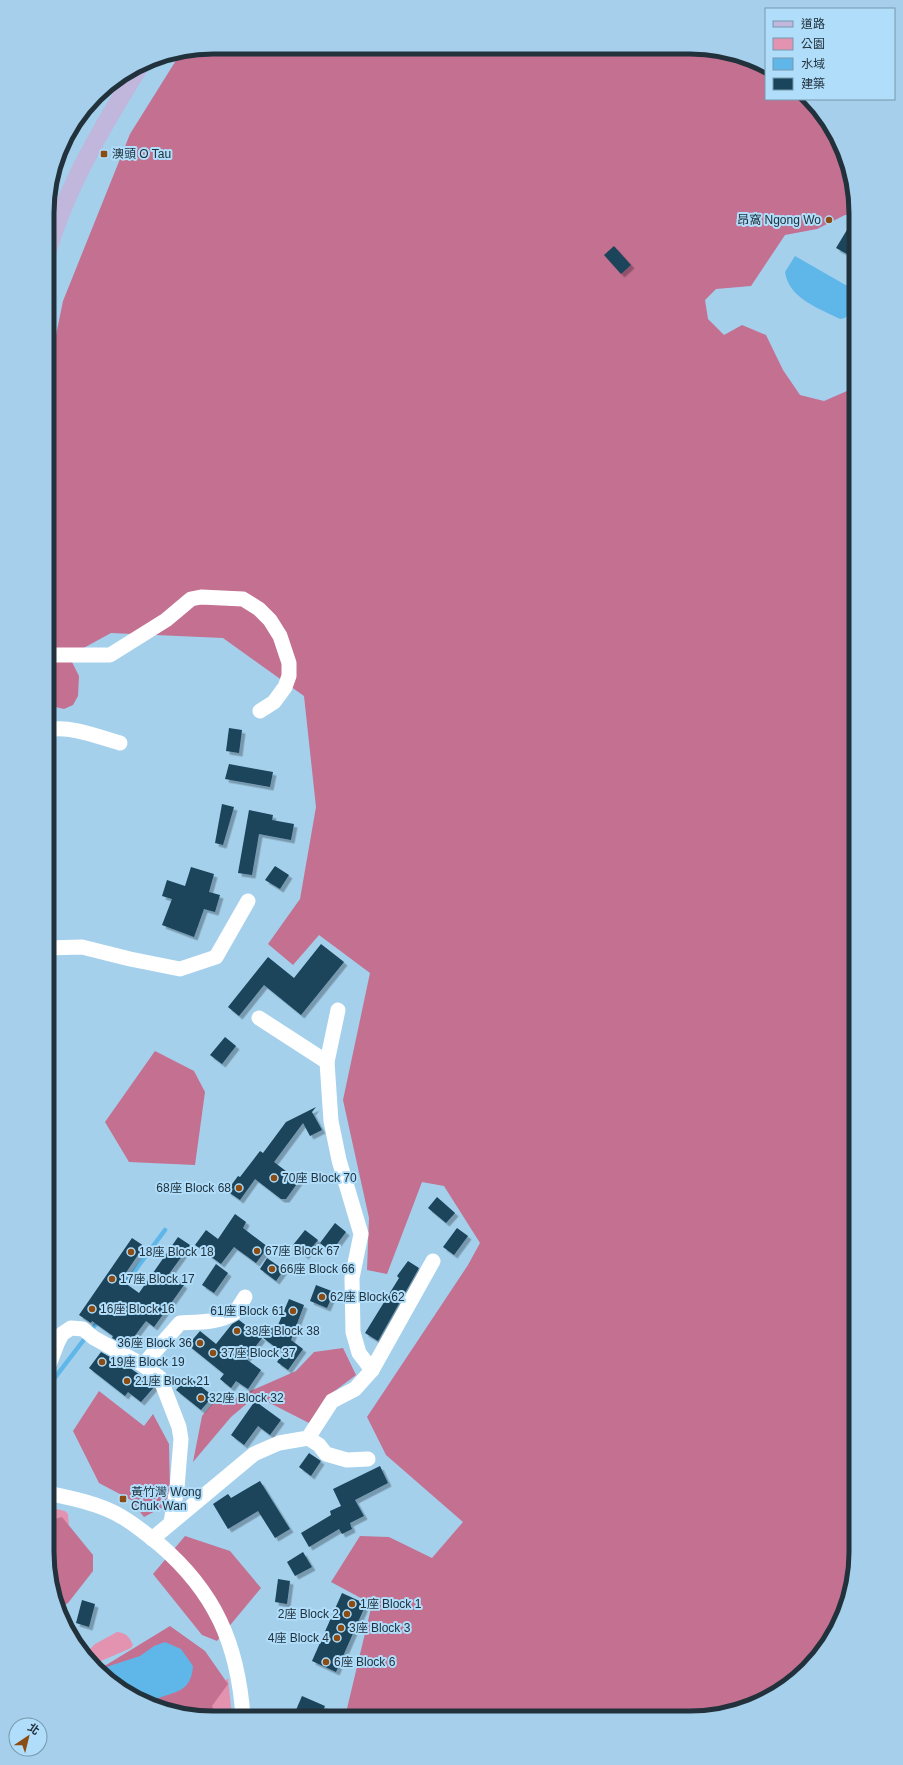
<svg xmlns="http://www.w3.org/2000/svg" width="903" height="1765" font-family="Arial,'Noto Sans TC',sans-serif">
<defs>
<filter id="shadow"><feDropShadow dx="3.5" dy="3.5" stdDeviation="0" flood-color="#0004"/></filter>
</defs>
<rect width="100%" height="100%" fill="#a4d0ec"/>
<g fill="#e393b0">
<path d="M47,1507L65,1511L68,1514L69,1526L47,1552Z"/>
<path d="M117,1632C126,1633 129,1636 133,1645L131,1648L101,1661L96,1668L84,1655L95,1644Z"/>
<path d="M228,1678L232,1717H191Z"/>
</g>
<g fill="#c47090">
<path d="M213,47L722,50L766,66V99H809L828,121L847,160L856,214L845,215L817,229L785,235L751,286L716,289L705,300L708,319L724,335L742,325L766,335L783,370L800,395L824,401L847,391L856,365V1563L843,1615L822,1653L782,1690L743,1709L690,1718L345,1717L372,1604L331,1582L360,1536L389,1537L432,1558L463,1522L386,1455L367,1417L468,1265L480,1243L444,1186L422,1182L387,1274L367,1270L369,1218L343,1100L370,973L319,935L293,965L268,944L300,899L316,807L304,696L223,638L111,633L69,656L79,676L78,696L73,705L64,709L51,706L48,702V374L63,301L130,134L180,54Z"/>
<path d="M155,1051L194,1071L205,1092L195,1165L129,1162L105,1122Z"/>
<path d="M343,1348L356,1375L332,1393L309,1423L256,1396L231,1417L193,1462L202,1416L222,1392L232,1399L296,1371L314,1352Z"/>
<path d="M99,1391L144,1426L153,1414L169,1444L170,1491L165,1506L144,1517L131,1500L99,1483L73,1431Z"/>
<path d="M62,1517L93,1555V1571L68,1603L57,1609L47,1552V1521Z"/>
<path d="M185,1536L230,1551L261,1588L217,1641L202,1635L153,1574Z"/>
<path d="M170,1626L205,1651L228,1684L212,1706L217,1717H191L149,1705L104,1677L98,1670Z"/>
</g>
<g fill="#5eb6e9">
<path d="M795,256L856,291V305L845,318L840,319C819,308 789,299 785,272Z"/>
<path d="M165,1642L181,1649L193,1666C191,1698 167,1690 147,1704L104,1677L97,1670L140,1656L154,1646Z"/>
</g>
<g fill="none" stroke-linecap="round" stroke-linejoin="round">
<g stroke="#5eb6e9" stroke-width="4.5">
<path d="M122,1288L165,1230"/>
<path d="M47,1388L99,1320"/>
</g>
</g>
<g fill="#1a445b" filter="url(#shadow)">
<path d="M856,215V239L847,254L836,248Z"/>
<path d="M614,246L631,265L621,274L604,255Z"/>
<path d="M229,728L242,730L239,753L226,751Z"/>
<path d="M229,764L273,772L270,787L225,779Z"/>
<path d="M222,804L234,807L223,845L215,843Z"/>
<path d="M249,810L273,815L272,820L294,824L291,840L259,834L252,875L238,873Z"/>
<path d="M275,866L289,875L280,889L265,880Z"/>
<path d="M191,867L214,874L209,892L220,895L215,912L204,909L194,937L162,925L172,899L162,896L167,880L185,886Z"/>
<path d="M321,944L344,962L301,1015L264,985L239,1016L228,1007L268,957L294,978Z"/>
<path d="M225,1037L236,1046L222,1064L210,1055Z"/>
<path d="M316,1107L312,1112L322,1130L310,1136L303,1123L274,1162L299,1181L286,1199H281L255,1179L240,1200L227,1191L238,1176L240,1177L260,1151L263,1153L286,1122Z"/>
<path d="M437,1197L455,1213L446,1223L428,1208Z"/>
<path d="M235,1214L246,1222L243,1228L268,1247L256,1263L234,1247L221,1264L195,1245L206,1230L218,1239Z"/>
<path d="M335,1223L346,1232L331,1252L320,1243Z"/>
<path d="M457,1228L468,1236L454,1255L443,1247Z"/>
<path d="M305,1230L318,1240L305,1256L293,1245Z"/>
<path d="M178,1237L190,1245L169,1274L184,1285L154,1327L146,1321L127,1346L112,1338L113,1336L92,1321L91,1323L79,1315L132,1238L144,1246L121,1280L139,1293Z"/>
<path d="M267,1258L284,1270L276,1281L260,1269Z"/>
<path d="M408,1261L419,1268L378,1341L365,1333L399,1278L397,1276Z"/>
<path d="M216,1264L228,1273L214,1293L202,1285Z"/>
<path d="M316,1285L334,1292L327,1308L310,1301Z"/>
<path d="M289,1299L304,1305L291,1340L303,1349L288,1370L277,1362L283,1353L262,1337L270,1326L276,1330Z"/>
<path d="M239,1320L262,1338L246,1359L261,1370L248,1389L236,1381L231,1388L220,1379L224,1374L188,1345L200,1331L216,1344L232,1324Z"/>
<path d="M101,1352L130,1368L153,1384L154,1387L141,1402L128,1392L125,1396L89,1368Z"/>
<path d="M188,1376L213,1396L201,1410L176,1390Z"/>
<path d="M255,1401L281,1420L270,1435L258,1426L244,1445L231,1435Z"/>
<path d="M309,1453L321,1461L311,1476L299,1467Z"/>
<path d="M380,1466L388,1483L355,1500L364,1516L350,1523L352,1529L342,1534L339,1529L309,1547L301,1533L331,1515L330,1511L341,1506L333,1489Z"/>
<path d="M260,1481L290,1529L275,1538L258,1511L228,1529L213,1504L228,1494L231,1498Z"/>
<path d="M303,1552L312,1567L295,1576L287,1562Z"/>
<path d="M278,1579L290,1581L287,1604L275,1602Z"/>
<path d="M342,1593L366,1604L336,1672L312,1661Z"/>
<path d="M82,1600L95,1604L89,1627L76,1623Z"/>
<path d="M302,1696L325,1706L320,1717H293Z"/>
</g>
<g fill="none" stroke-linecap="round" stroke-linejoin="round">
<g stroke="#fff" stroke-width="15">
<path d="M48,655H110L166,620L191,599L201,597L243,599L259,609L270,620L280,636L289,663V676L285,687L274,702L260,711"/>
<path d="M48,730C71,725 98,737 120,743"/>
<path d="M48,948L82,947L130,959L180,969L216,957L248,901"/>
<path d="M338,1010L327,1062L331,1121L339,1160L361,1234L352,1278L353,1332L359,1353L372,1370"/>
<path d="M259,1018L327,1062"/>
<path d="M143,1365L180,1323C197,1322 219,1323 234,1313C238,1309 242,1302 245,1297"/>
<path d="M47,1370L57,1344L62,1334L71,1328L83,1329L94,1338L143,1365L160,1378L179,1427L181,1439L177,1488L171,1522"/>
<path d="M308,1438L319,1445L326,1454L347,1460L368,1459"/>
<path d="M47,1493C71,1498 101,1504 122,1517C135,1524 147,1535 159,1544C215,1592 238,1644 243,1717"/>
<path d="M152,1539L254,1454L279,1443L308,1438L332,1401L355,1389L372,1370L433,1261"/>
</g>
<path stroke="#c1b7dd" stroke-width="18" d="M48,250C68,184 104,124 140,66"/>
</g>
<g fill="#8c4d15" stroke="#b0ddf9" stroke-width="1.5">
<rect x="100" y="150" width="8" height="8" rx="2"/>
<circle cx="829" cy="220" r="4"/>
<circle cx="274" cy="1178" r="4"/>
<circle cx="239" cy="1188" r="4"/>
<circle cx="257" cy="1251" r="4"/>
<circle cx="131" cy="1252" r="4"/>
<circle cx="272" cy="1269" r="4"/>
<circle cx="112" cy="1279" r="4"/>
<circle cx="322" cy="1297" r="4"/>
<circle cx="92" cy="1309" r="4"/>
<circle cx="293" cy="1311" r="4"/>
<circle cx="237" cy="1331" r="4"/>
<circle cx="200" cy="1343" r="4"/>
<circle cx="213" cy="1353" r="4"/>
<circle cx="102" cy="1362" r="4"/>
<circle cx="127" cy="1381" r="4"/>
<circle cx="201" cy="1398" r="4"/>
<rect x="119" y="1495" width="8" height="8" rx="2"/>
<circle cx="352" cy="1604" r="4"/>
<circle cx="347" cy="1614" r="4"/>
<circle cx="341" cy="1628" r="4"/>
<circle cx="337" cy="1638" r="4"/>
<circle cx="326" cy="1662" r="4"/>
</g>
<g text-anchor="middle" stroke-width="4" stroke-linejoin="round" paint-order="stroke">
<g font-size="12" fill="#21323d" stroke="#b0ddf9" text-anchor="start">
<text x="112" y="158">澳頭 O Tau</text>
<text x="821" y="224" text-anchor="end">昂窩 Ngong Wo</text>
<text x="282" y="1182">70座 Block 70</text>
<text x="231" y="1192" text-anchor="end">68座 Block 68</text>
<text x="265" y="1255">67座 Block 67</text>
<text x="139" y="1256">18座 Block 18</text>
<text x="280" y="1273">66座 Block 66</text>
<text x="120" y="1283">17座 Block 17</text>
<text x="330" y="1301">62座 Block 62</text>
<text x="100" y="1313">16座 Block 16</text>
<text x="285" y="1315" text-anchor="end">61座 Block 61</text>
<text x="245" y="1335">38座 Block 38</text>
<text x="192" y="1347" text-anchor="end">36座 Block 36</text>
<text x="221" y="1357">37座 Block 37</text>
<text x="110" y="1366">19座 Block 19</text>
<text x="135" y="1385">21座 Block 21</text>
<text x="209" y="1402">32座 Block 32</text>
<text x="131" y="1496">黃竹灣 Wong<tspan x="131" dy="14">Chuk Wan</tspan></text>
<text x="360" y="1608">1座 Block 1</text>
<text x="339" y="1618" text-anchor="end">2座 Block 2</text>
<text x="349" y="1632">3座 Block 3</text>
<text x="329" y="1642" text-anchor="end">4座 Block 4</text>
<text x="334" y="1666">6座 Block 6</text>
</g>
</g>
<path d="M0 0H903V1765H0ZM213 54H690A159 159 0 0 1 849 213V1552A159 159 0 0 1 690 1711H213A159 159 0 0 1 54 1552V213A159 159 0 0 1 213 54Z" fill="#a5cfea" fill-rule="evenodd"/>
<path fill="none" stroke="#21323d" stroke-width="5" d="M213 54H690A159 159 0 0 1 849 213V1552A159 159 0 0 1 690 1711H213A159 159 0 0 1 54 1552V213A159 159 0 0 1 213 54Z"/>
<rect x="765" y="8" width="130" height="92" fill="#b0ddf9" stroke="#7799ae"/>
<rect x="773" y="21" width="20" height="6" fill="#c1b7dd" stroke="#7799ae"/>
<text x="801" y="28" font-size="12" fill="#21323d">道路</text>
<rect x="773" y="38" width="20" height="12" fill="#e393b0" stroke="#7799ae"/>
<text x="801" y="48" font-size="12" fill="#21323d">公園</text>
<rect x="773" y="58" width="20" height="12" fill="#5eb6e9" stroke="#7799ae"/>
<text x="801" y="68" font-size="12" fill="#21323d">水域</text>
<rect x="773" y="78" width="20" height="12" fill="#1a445b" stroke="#7799ae"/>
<text x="801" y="88" font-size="12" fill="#21323d">建築</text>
<g transform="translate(28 1737) rotate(35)"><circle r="19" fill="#b0ddf9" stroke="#7799ae"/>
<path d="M0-3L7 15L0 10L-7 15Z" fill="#8c4d15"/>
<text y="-6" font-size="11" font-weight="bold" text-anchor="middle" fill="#21323d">北</text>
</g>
</svg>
